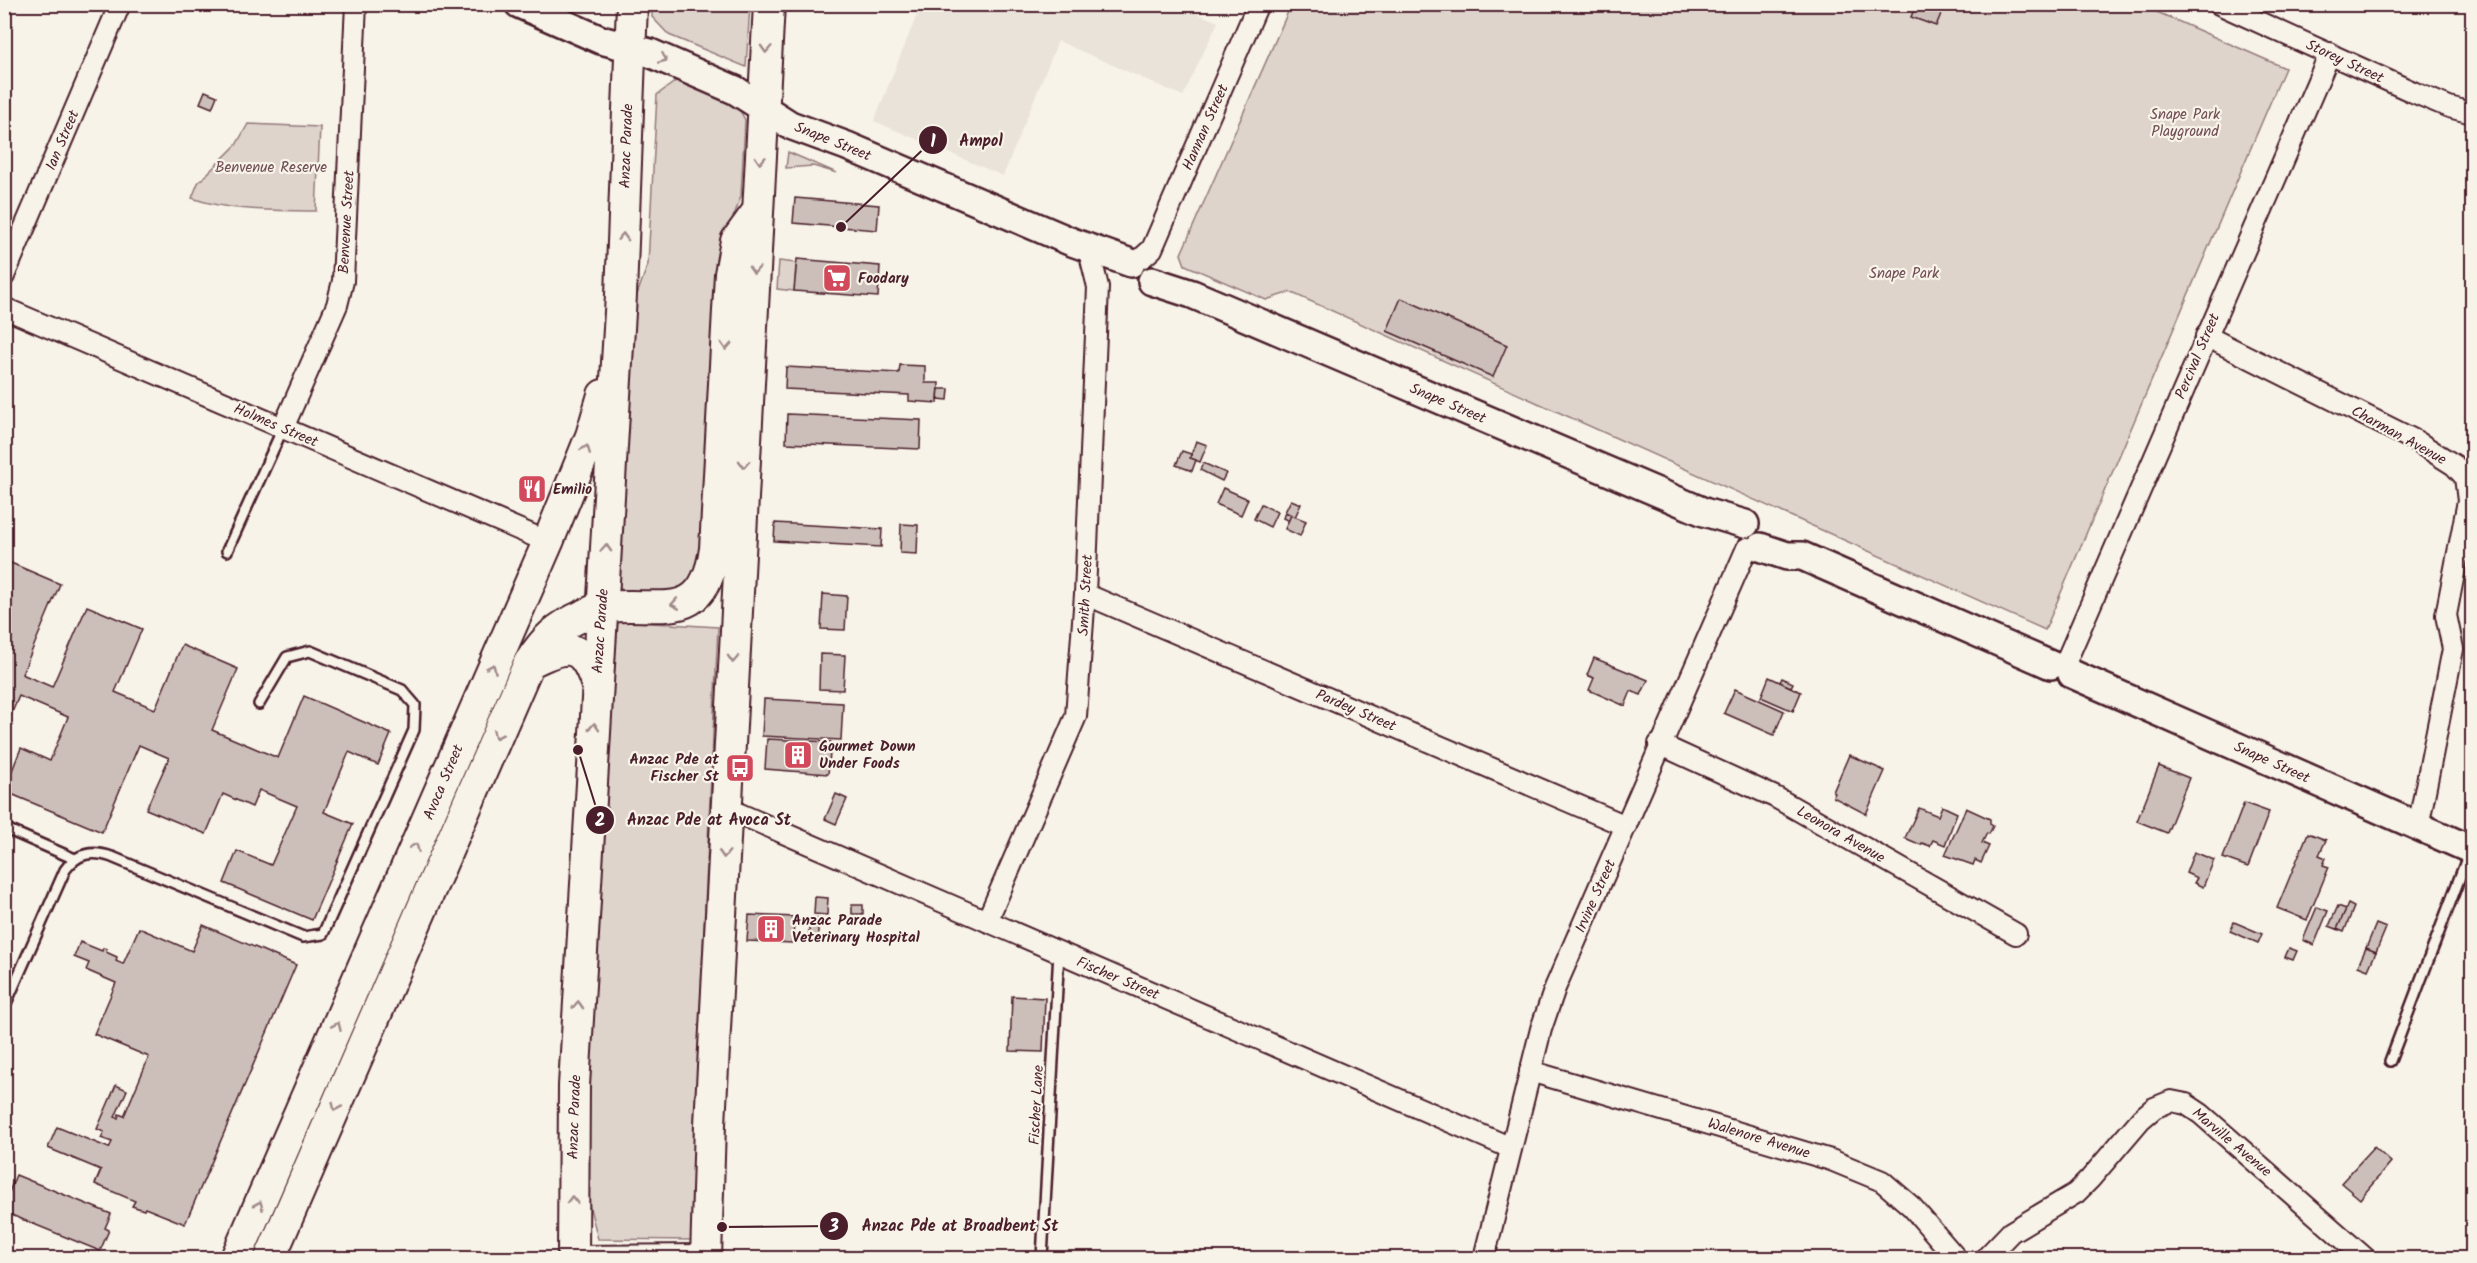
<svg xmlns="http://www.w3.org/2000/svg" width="2477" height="1263" font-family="Kalam,sans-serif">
<rect width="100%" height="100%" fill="#f7f3e8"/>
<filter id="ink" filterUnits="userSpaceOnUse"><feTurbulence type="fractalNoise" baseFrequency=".0167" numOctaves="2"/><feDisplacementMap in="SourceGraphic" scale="12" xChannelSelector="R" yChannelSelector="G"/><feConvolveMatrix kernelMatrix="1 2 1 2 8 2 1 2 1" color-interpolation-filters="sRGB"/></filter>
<g filter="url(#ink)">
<path fill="#eae3da" d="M921,5H1176L1218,22L1183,96L1058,41L1003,176L874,121Z"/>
<g fill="#ded4cc" stroke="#947a7c" stroke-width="1.5">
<path d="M652,5H750L746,67L669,35L652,17Z"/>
<path d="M1291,5H2141L2285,68L2045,630L1290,292L1266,300L1185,265L1181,254Z"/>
<path d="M680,78L735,101L745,120L741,196L726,238L706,546L687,587L669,595L625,593L617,583L634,303L648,264L657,95Z"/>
<path d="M248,124L320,127L316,211C274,210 231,212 192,198L198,183L236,145Z"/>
<path d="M788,152L837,173L813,166L786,168Z"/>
<path d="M779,261L796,263L794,291L777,289Z"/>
<path d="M618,621L718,627L696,1099L695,1240L598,1239L583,1181L595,892Z"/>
</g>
<g fill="#ccbfb9" stroke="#4a1f2b" stroke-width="1.5">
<path d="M1916,4H1945L1936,26L1911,17Z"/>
<path d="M205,91L217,96L212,108L200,103Z"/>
<path d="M795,198L879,205L877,230L793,223Z"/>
<path d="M797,259L880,266L878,297L794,291Z"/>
<path d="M1401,298L1507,345L1493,377L1387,331Z"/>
<path d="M900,365L925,366V383H939L938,403L909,401V395L785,389L786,367L899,373Z"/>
<path d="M939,389H949L948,400L938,399Z"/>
<path d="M787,414L921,420L920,449L786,443Z"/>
<path d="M1196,441L1207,445L1200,462L1190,458Z"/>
<path d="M1182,451L1191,454L1190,458L1196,460L1192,471L1176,465Z"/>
<path d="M1203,463L1226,473L1222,481L1200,470Z"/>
<path d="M1223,488L1248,499L1241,515L1216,504Z"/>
<path d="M1291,500L1301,504L1295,517L1285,512Z"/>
<path d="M1261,504L1277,512L1270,527L1254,519Z"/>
<path d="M1285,512L1291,515L1289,521L1283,518Z"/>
<path d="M1291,515L1306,521L1300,536L1285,529Z"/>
<path d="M775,523L882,529L881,547L774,541Z"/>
<path d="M901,524L918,525L917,554L900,553Z"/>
<path d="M4,560L60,584L22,674L52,687L87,606L142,629L115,692L155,709L182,645L238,669L212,730L278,758L304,696L391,734L378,765L349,752L324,812L353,824L312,920L224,883L237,851L271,865L297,806L259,790L252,807L223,794L206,834L146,809L169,758L139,745L102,832L4,791L21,748L50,761L68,717L19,696L4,731Z"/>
<path d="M823,594L847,596L845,630L821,629Z"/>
<path d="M820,654L845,655L843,690L819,689Z"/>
<path d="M1594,658L1648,680L1641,695L1631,691L1625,706L1589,690L1594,678L1587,675Z"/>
<path d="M1769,677L1801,692L1793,711L1761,697Z"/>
<path d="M1782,678L1793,683L1791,687L1780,682Z"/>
<path d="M1735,689L1784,711L1774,735L1724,713Z"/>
<path d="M764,699L843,703L841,740L762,736Z"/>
<path d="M767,739L831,742L828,774L765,769Z"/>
<path d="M1849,755L1885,771L1866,814L1833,797L1835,793L1833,792Z"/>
<path d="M2159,766L2189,778L2167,833L2137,821Z"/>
<path d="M836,794L847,799L836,824L825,819Z"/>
<path d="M2244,803L2269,812L2248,867L2223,858Z"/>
<path d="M1942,806L1957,813L1945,845L1933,840L1930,846L1922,843L1921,845L1905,838L1919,808L1938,816Z"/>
<path d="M1966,808L1990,819V824L1993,826L1989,834L1987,833L1982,843L1989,846L1981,863L1975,860L1973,865L1945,855Z"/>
<path d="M2308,833L2326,840L2319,855L2326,858L2323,865L2329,867L2307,920L2277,908Z"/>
<path d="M2194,852L2214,860L2203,887L2194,883L2197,878L2186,873Z"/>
<path d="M815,897L828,898L827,915L814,914Z"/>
<path d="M2348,904L2354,907L2344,932L2337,929Z"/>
<rect x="852" y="905" width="11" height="9"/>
<path d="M2338,906L2346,909L2337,929L2329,926Z"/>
<path d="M2317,907L2328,911L2314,945L2303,940Z"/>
<path d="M749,915L795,917L792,943L747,941Z"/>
<rect x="809" y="919" width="9" height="18"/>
<path d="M2234,922L2262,934L2258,943L2230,931Z"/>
<path d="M2376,924L2386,928L2376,952L2366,948Z"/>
<path d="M203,925L296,965L185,1224L145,1208L144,1210L132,1206L135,1201L95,1184L101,1170L48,1148L57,1127L109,1148L112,1142L101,1138L104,1132L97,1129L116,1085L127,1090L115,1117L118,1118L119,1114L124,1116L149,1057L94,1034L116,983L86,970L89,963L74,957L80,942L102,951L103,948L107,949L106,952L117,957L116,961L123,964L139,928L192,951Z"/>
<path d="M2289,948L2297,951L2293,960L2285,957Z"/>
<path d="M2366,948L2376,952L2368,970L2358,966Z"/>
<path d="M1012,996L1045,998L1043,1052L1010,1051Z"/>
<path d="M2374,1147L2391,1162L2360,1199L2341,1183Z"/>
<path d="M16,1175L111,1214L105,1228L109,1230L100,1251L4,1212V1204Z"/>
</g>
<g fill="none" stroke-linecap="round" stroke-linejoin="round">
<g stroke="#4a1f2b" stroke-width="14">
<g id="lane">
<path d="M227,551L283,428"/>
<path d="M4,828L75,859"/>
<path d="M4,1008L65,870C77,853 92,850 112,857L303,937L323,934L414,730L415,705L402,690L310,651L287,657L259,704"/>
<path d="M2390,1061L2469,853"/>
<path d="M1042,1258L1059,952"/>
</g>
</g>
<g stroke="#4a1f2b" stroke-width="24">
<g id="street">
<path d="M2219,4L2413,92L2449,107L2472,113"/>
<path d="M1143,257L1152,249L1258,4"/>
<path d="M4,276L120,4"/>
<path d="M4,308L548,542"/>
<path d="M2206,336L2416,441L2454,465L2465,477L2468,501L2446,615L2453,649L2418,827"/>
<path d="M283,428L337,305L343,281L356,4"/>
<path d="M1085,594L1626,826"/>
<path d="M2067,659L2330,53"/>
<path d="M1659,744L1775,797L2016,934"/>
<path d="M726,808L1511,1148"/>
<path d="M987,921L1076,716L1085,594L1098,287L1089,251"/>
<path d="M1530,1071L1831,1160L1882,1181L1912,1207L1956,1258"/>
<path d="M573,1256L706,1255"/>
<path d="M1484,1258L1541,1029L1555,988L1747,548"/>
<path d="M1986,1258L2011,1232L2076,1193L2090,1179L2141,1119L2154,1108L2171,1101L2186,1104L2201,1114L2365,1258"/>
</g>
</g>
<g stroke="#4a1f2b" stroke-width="32">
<g id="secondary">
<path d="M519,4L601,40L650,53L735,90L790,125L847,146L1072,242L1131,263"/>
<path d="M1152,281L1192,294L1704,512L1745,524"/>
<path d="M1760,547L1787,556H1802L2051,665"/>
<path d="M2072,674L2472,850"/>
</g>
</g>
<g stroke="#4a1f2b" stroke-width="34">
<g id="primary">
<path d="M529,663C565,645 582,640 596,683"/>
<path d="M236,1258L548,542L591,436L603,395"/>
<path d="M270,1258L529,663C545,638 557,627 584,615C591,612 598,607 606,607C662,601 703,626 715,549L730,274L736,241L754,216"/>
<path d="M573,1258L574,1086L621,295L632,4"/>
<path d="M706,1258L710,1124L769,4"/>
</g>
</g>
<use href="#lane" stroke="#f7f3e8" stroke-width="9"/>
<use href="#street" stroke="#f7f3e8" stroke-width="20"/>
<use href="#secondary" stroke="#f7f3e8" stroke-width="27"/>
<use href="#primary" stroke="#f7f3e8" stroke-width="30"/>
</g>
<defs><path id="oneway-chevron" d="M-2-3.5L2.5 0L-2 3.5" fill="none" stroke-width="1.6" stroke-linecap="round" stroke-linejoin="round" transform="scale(1.5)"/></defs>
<g stroke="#a0898a">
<use href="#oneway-chevron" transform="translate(766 49) rotate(93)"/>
<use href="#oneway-chevron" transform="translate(663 59) rotate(23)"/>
<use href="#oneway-chevron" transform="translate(760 160) rotate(93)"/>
<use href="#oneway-chevron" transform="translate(623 237) rotate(-88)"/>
<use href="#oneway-chevron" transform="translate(754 270) rotate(93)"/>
<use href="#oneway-chevron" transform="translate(726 346) rotate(93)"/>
<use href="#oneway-chevron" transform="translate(586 449) rotate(-69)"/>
<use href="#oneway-chevron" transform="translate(744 464) rotate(93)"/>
<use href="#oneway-chevron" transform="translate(606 548) rotate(-87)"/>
<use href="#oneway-chevron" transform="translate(675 604) rotate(170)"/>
<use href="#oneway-chevron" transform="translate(733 659) rotate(93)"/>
<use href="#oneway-chevron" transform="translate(492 668) rotate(-66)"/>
<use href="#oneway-chevron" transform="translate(594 727) rotate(-86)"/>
<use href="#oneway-chevron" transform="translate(497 735) rotate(114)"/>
<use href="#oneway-chevron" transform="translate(415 847) rotate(-67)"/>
<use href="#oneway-chevron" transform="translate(724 854) rotate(93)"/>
<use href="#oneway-chevron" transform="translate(578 1005) rotate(-87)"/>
<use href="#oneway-chevron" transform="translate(337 1026) rotate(-66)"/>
<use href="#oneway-chevron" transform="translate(336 1107) rotate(114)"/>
<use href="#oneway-chevron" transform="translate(572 1200) rotate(-91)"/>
<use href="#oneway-chevron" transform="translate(259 1205) rotate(-66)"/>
</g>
</g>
<defs>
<g id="supermarket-square" transform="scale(1.5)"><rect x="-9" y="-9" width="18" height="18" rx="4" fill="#d1495b" stroke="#f7f3e8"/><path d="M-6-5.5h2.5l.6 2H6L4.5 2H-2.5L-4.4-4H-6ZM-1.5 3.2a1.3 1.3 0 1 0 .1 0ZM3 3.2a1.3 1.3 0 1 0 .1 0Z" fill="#fff"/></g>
<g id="restaurant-square" transform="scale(1.5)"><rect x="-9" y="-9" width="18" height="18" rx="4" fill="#d1495b" stroke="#f7f3e8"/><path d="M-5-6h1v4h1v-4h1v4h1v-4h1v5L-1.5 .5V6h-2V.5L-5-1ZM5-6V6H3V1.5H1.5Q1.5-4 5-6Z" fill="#fff"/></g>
<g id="building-square" transform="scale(1.5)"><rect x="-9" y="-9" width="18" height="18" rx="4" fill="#d1495b" stroke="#f7f3e8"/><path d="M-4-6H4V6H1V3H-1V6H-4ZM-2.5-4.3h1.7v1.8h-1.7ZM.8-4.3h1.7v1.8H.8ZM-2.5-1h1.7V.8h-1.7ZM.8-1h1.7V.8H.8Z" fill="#fff"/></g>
<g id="bus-square" transform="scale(1.5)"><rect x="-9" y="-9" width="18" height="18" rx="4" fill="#d1495b" stroke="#f7f3e8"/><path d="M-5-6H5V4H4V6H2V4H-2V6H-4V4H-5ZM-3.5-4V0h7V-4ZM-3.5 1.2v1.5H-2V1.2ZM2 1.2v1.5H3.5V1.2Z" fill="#fff"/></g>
</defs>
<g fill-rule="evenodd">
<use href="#supermarket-square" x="837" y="278"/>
<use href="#restaurant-square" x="532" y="489"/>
<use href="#building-square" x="798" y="755"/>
<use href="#bus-square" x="740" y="768"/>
<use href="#building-square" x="771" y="929"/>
</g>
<g text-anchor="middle" stroke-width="4.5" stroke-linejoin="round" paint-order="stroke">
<g font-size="15" fill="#4a1f2b" stroke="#f7f3e8">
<text transform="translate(2345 61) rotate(25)" y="5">Storey Street</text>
<text transform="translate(1205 127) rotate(-66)" y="5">Hannan Street</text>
<text transform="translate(62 140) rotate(-67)" y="5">Ian Street</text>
<text transform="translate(833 141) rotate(22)" y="5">Snape Street</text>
<text transform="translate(626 146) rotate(-88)" y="5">Anzac Parade</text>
<text transform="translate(346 222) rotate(-87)" y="5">Benvenue Street</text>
<text transform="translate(2197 356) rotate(-67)" y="5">Percival Street</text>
<text transform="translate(1448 403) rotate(23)" y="5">Snape Street</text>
<text transform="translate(276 425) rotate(23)" y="5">Holmes Street</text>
<text transform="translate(2399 435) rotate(29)" y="5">Charman Avenue</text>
<text transform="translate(1085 595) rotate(-87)" y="5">Smith Street</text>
<text transform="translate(600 631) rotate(-86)" y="5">Anzac Parade</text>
<text transform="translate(1356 710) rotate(23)" y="5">Pardey Street</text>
<text transform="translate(2272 762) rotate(24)" y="5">Snape Street</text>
<text transform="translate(443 782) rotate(-67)" y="5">Avoca Street</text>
<text transform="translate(1841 834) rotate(30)" y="5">Leonora Avenue</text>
<text transform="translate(1595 896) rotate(-66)" y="5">Irvine Street</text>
<text transform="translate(1118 978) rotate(23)" y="5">Fischer Street</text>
<text transform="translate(1036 1105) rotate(-87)" y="5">Fischer Lane</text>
<text transform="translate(574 1117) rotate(-88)" y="5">Anzac Parade</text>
<text transform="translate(1759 1138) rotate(17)" y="5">Walenore Avenue</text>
<text transform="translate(2232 1142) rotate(40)" y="5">Marville Avenue</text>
</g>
<g font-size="15" fill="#6f4c53" stroke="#f7f3e8">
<text x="2185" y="119">Snape Park<tspan x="2185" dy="17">Playground</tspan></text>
<text x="271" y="172">Benvenue Reserve</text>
<text x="1904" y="278">Snape Park</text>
</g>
<g font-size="15" font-weight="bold" fill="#4a1f2b" stroke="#f7f3e8" text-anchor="start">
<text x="858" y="283">Foodary</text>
<text x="553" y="494">Emilio</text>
<text x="819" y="751">Gourmet Down<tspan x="819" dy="17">Under Foods</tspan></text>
<text x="719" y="764" text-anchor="end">Anzac Pde at<tspan x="719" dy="17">Fischer St</tspan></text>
<text x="792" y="925">Anzac Parade<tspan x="792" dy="17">Veterinary Hospital</tspan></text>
</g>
</g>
<path fill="none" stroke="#4a1f2b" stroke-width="2" d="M841 227L933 140M578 750L600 820M722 1227L834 1226"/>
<g fill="#4a1f2b" stroke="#f7f3e8" stroke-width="2">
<circle cx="841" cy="227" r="6"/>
<circle cx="578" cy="750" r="6"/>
<circle cx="722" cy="1227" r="6"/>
<circle cx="933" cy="140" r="15"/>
<circle cx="600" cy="820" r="15"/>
<circle cx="834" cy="1226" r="15"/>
</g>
<g font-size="18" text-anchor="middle" font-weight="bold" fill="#fff">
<text x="933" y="147">1</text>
<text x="600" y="826">2</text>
<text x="834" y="1232">3</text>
</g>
<g font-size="16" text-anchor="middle" font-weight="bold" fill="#4a1f2b" stroke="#f7f3e8" stroke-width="4.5" stroke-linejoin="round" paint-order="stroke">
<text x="981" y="146">Ampol</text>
<text x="709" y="825">Anzac Pde at Avoca St</text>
<text x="960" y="1231">Anzac Pde at Broadbent St</text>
</g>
<rect width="2477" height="1263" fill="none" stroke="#f7f3e8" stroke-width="24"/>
<rect x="12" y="12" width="2453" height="1239" fill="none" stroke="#4a1f2b" stroke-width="2" filter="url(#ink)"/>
</svg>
